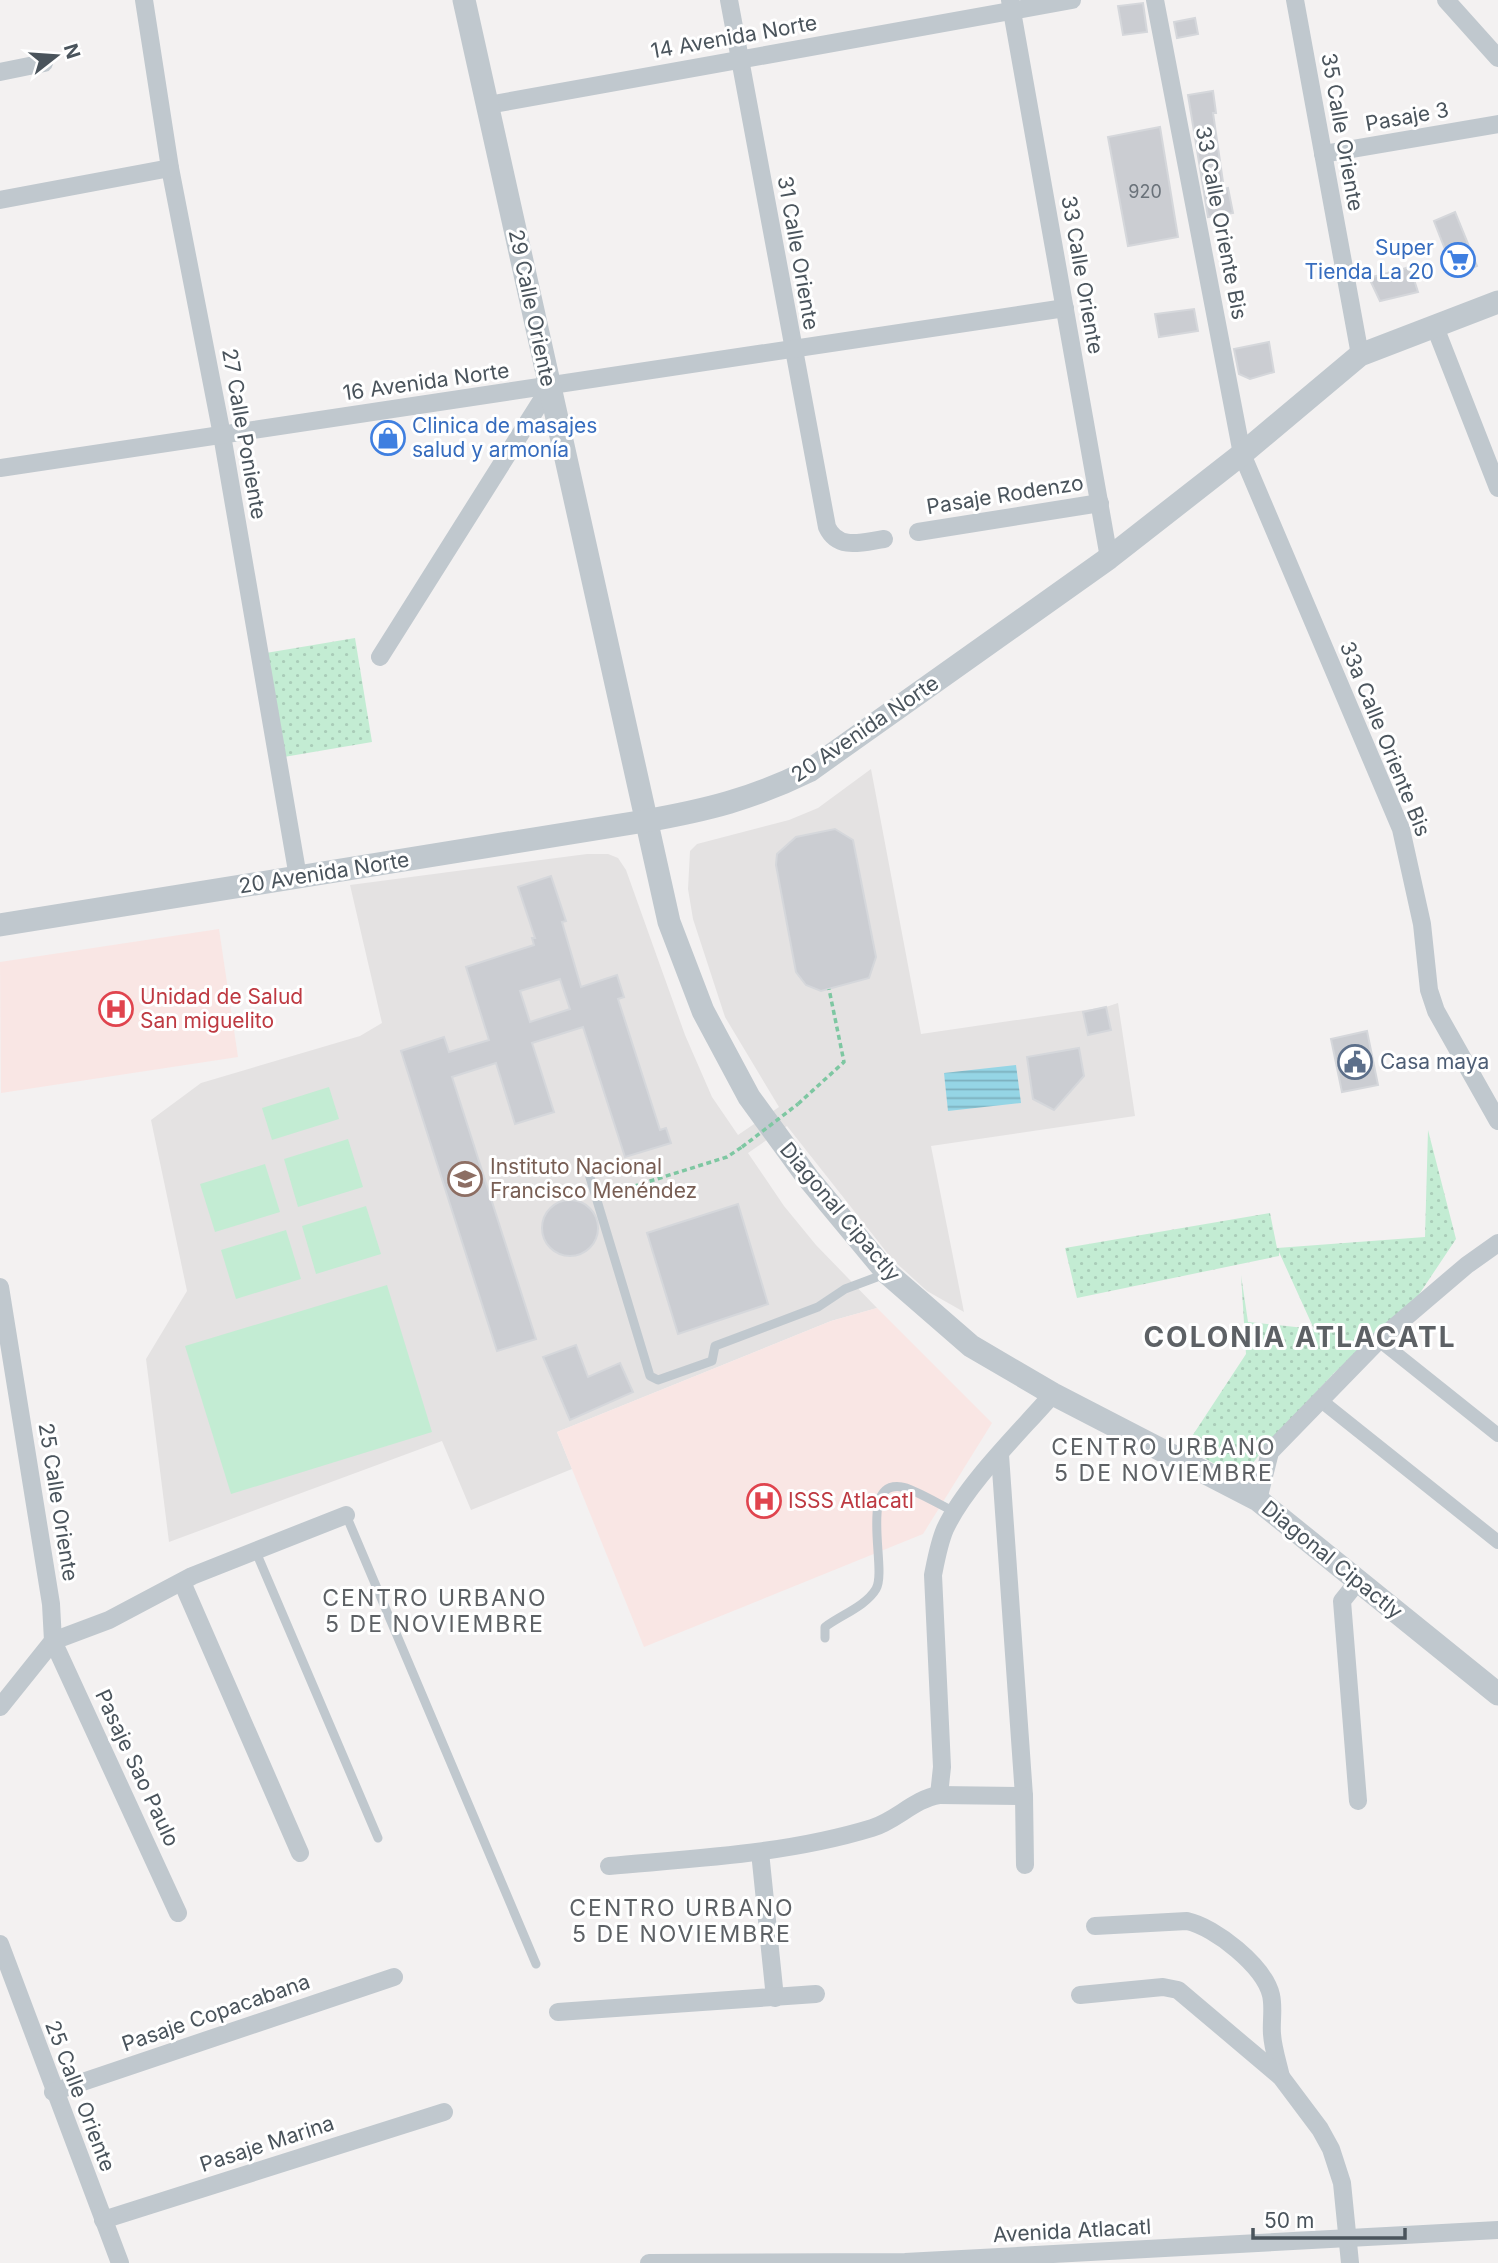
<svg xmlns="http://www.w3.org/2000/svg" width="1498" height="2263" font-family="Inter,sans-serif">
<defs>
<pattern id="park-dots" width="8" height="8" patternUnits="userSpaceOnUse" patternTransform="scale(1.75)"><rect width="8" height="8" fill="#c3ecd3"/><path d="M2 2h.1M6 6h.1" fill="none" stroke="#a9ccb8" stroke-width="1.8" stroke-linecap="round"/></pattern>
<pattern id="water-rules" width="6" height="5" patternUnits="userSpaceOnUse" patternTransform="scale(1.75)"><rect width="6" height="5" fill="#95d5e5"/><path d="M0 2.5h6" fill="none" stroke="#7cafbd"/></pattern>
</defs>
<rect width="100%" height="100%" fill="#f3f1f1"/>
<path fill="#e4e2e2" d="M871,769L921,1034L1106,1007L1118,1003L1135,1116L931,1146L964,1312L927,1291L892,1259L787,1126L748,1153L784,1206L816,1245L877,1308L831,1321L557,1432L572,1469L471,1510L442,1441L169,1542L146,1359L187,1291L151,1120L201,1083L360,1036L382,1023L350,885L587,854H608L618,858L626,870L685,1035L712,1097L738,1135L779,1107L725,1017L693,919L688,889L690,851L697,844L789,820L818,808Z"/>
<g fill="#f9e6e4">
<path d="M219,929L238,1057L1,1093L0,962Z"/>
<path d="M877,1308L992,1423L923,1534L644,1647L557,1432L831,1321Z"/>
</g>
<g fill="url(#park-dots)">
<path d="M355,638L372,742L278,758L260,654Z"/>
<path d="M1428,1130L1456,1239L1408,1311L1334,1373L1265,1447L1241,1479L1185,1447L1246,1354L1241,1275L1248,1322L1314,1329L1279,1252V1256L1077,1298L1065,1248L1270,1213L1277,1248L1425,1237Z"/>
</g>
<g fill="#c3ecd3">
<path d="M329,1087L339,1119L272,1140L262,1108Z"/>
<path d="M348,1139L363,1187L298,1207L284,1159Z"/>
<path d="M265,1164L280,1212L215,1232L200,1184Z"/>
<path d="M366,1206L381,1254L316,1274L302,1226Z"/>
<path d="M286,1230L301,1279L236,1299L221,1250Z"/>
<path d="M387,1285L432,1432L231,1494L185,1346Z"/>
</g>
<path fill="url(#water-rules)" d="M1016,1065L1021,1103L948,1111L944,1073Z"/>
<g fill="#cbcdd2" stroke="#d5d7db" stroke-width="2" fill-rule="evenodd">
<path d="M1143,3L1147,32L1123,35L1118,6Z"/>
<path d="M1195,18L1198,34L1177,38L1174,22Z"/>
<path d="M1213,91L1216,113H1213L1224,189L1228,188L1233,213L1208,217L1188,95Z"/>
<path d="M1160,127L1178,237L1128,246L1108,137Z"/>
<path d="M1455,212L1477,266L1455,275L1434,221Z"/>
<path d="M1410,267L1418,292L1380,301L1369,278Z"/>
<path d="M1194,309L1198,331L1159,337L1155,314Z"/>
<path d="M1269,342L1274,372L1250,379L1239,374L1234,349Z"/>
<path d="M835,829L853,840L876,957L869,978L821,991L806,985L796,972L776,865L777,854L796,837Z"/>
<path d="M551,876L566,921L562,922L581,987L617,975L624,997L618,999L660,1130L666,1128L671,1143L625,1157L583,1027L532,1043L554,1112L515,1124L496,1063L452,1077L536,1339L497,1351L401,1051L444,1037L449,1052L489,1040L466,967L534,945L532,938H535L518,887ZM560,979L570,1009L530,1022L520,991Z"/>
<path d="M1106,1007L1111,1030L1088,1035L1083,1012Z"/>
<path d="M1367,1031L1378,1085L1342,1092L1331,1039Z"/>
<path d="M1079,1048L1084,1076L1054,1110L1033,1099L1027,1057Z"/>
<circle cx="570" cy="1228" r="28"/>
<path d="M738,1204L768,1304L678,1334L647,1233Z"/>
<path d="M576,1345L588,1377L620,1363L633,1392L570,1420L543,1357Z"/>
</g>
<g fill="none" stroke-linecap="round" stroke-linejoin="round">
<g stroke="#7ec7a2" stroke-width="3.5" stroke-dasharray="5 3.5" stroke-linecap="butt">
<path d="M798,1104L844,1062L829,989"/>
<path d="M609,1194L727,1157L742,1147"/>
</g>
<g stroke="#c0c8ce" stroke-width="9">
<path d="M589,1174L650,1376L658,1380L712,1361L715,1346L818,1307L845,1289L885,1274"/>
<path d="M346,1515L536,1964"/>
<path d="M256,1552L378,1838"/>
<path d="M825,1638V1627C841,1615 866,1606 876,1589C888,1569 857,1480 902,1487C912,1488 942,1506 955,1512"/>
</g>
<g stroke="#c0c8ce" stroke-width="14">
<path d="M1379,1340L1498,1435"/>
<path d="M1320,1400L1498,1542"/>
</g>
<g stroke="#c0c8ce" stroke-width="18">
<path d="M144,0L170,168L222,435L298,877"/>
<path d="M729,0L827,527C838,551 863,542 884,539"/>
<path d="M1010,0L1109,558"/>
<path d="M1155,0L1242,454L1401,829L1422,924L1429,990L1436,1011L1498,1121"/>
<path d="M1295,0L1360,355"/>
<path d="M1446,0L1498,58"/>
<path d="M0,72L44,63"/>
<path d="M488,105L1072,0"/>
<path d="M1323,154L1498,124"/>
<path d="M0,200L170,168"/>
<path d="M1435,327L1498,488"/>
<path d="M0,468L1065,308"/>
<path d="M918,532L1100,503"/>
<path d="M380,657L550,387"/>
<path d="M0,1287L51,1604L53,1641L0,1707"/>
<path d="M1000,1455L1024,1796L1025,1865"/>
<path d="M1258,1500L1270,1452L1379,1340L1467,1265L1498,1243"/>
<path d="M1358,1581L1342,1601L1358,1801"/>
<path d="M182,1582L300,1853"/>
<path d="M939,1795L1024,1796"/>
<path d="M760,1852L775,1998"/>
<path d="M609,1866C697,1858 787,1854 872,1828C896,1821 914,1799 939,1795L942,1767L933,1575C936,1560 939,1543 945,1529C966,1484 1020,1432 1053,1394"/>
<path d="M178,1913L53,1641L109,1620L192,1576L346,1515"/>
<path d="M1095,1926L1187,1921C1215,1927 1264,1966 1271,1995C1274,2008 1271,2021 1272,2034C1273,2049 1278,2063 1281,2077"/>
<path d="M0,1944L120,2263"/>
<path d="M1080,1995L1163,1987L1178,1990L1281,2077L1320,2129L1331,2149L1342,2183L1350,2263"/>
<path d="M558,2012L816,1994"/>
<path d="M53,2092L394,1977"/>
<path d="M103,2220L444,2112"/>
<path d="M649,2263L905,2262L1498,2230"/>
</g>
<g stroke="#c0c8ce" stroke-width="23">
<path d="M464,0L669,922L703,1011L749,1097L808,1178L887,1273L971,1346L1053,1394L1258,1500L1498,1694"/>
<path d="M0,925L645,821C707,810 752,799 809,771L1109,558L1242,454L1360,355L1498,302"/>
</g>
<path stroke="#7ec7a2" stroke-width="3.5" stroke-dasharray="5 3.5" stroke-linecap="butt" d="M742,1147L798,1104"/>
</g>
<defs>
<g id="supermarket-ring" transform="scale(1.75)"><circle r="9.5" fill="#fff" stroke="#3f7fe0" stroke-width="1.5"/><path d="M-6-5.5h2.5l.6 2H6L4.5 2H-2.5L-4.4-4H-6ZM-1.5 3.2a1.3 1.3 0 1 0 .1 0ZM3 3.2a1.3 1.3 0 1 0 .1 0Z" fill="#3f7fe0"/></g>
<g id="shop-ring" transform="scale(1.75)"><circle r="9.5" fill="#fff" stroke="#3f7fe0" stroke-width="1.5"/><path d="M-5-2.5h2.3a2.7 3.5 0 0 1 5.4 0H5L5.5 6h-11ZM-1.5-2.5h3a1.5 2.3 0 0 0-3 0Z" fill="#3f7fe0"/></g>
<g id="hospital-ring" transform="scale(1.75)"><circle r="9.5" fill="#fff" stroke="#e0444e" stroke-width="1.5"/><path d="M-5-5h3v3.5h4V-5h3V5h-3V1.5h-4V5h-3Z" fill="#e0444e"/></g>
<g id="civic-ring" transform="scale(1.75)"><circle r="9.5" fill="#fff" stroke="#5c6f8a" stroke-width="1.5"/><path d="M-.6-6.5H3V-4.5H.6V-3L4-1V1h2V6H-6V1h2V-1L-.6-3ZM-1.2 2.5V6h2.4V2.5Z" fill="#5c6f8a"/></g>
<g id="school-ring" transform="scale(1.75)"><circle r="9.5" fill="#fff" stroke="#8d6e63" stroke-width="1.5"/><path d="M0-5L7-2L0 1L-7-2ZM-4 1L0 2.5L4 1V4Q0 6-4 4Z" fill="#8d6e63"/></g>
</defs>
<g fill-rule="evenodd">
<use href="#supermarket-ring" x="1458" y="260"/>
<use href="#shop-ring" x="388" y="438"/>
<use href="#hospital-ring" x="116" y="1009"/>
<use href="#civic-ring" x="1355" y="1062"/>
<use href="#school-ring" x="465" y="1179"/>
<use href="#hospital-ring" x="764" y="1501"/>
</g>
<g text-anchor="middle" stroke-width="6" stroke-linejoin="round" paint-order="stroke">
<g font-size="18" fill="#6a727a">
<text x="1145" y="198">920</text>
</g>
<g font-size="21" fill="#4a545c" stroke="#fff">
<text transform="translate(734 37) rotate(-10)" y="7">14 Avenida Norte</text>
<text transform="translate(1407 117) rotate(-10)" y="7">Pasaje 3</text>
<text transform="translate(1342 132) rotate(80)" y="7">35 Calle Oriente</text>
<text transform="translate(1221 223) rotate(79)" y="7">33 Calle Oriente Bis</text>
<text transform="translate(798 253) rotate(80)" y="7">31 Calle Oriente</text>
<text transform="translate(1082 275) rotate(80)" y="7">33 Calle Oriente</text>
<text transform="translate(532 308) rotate(78)" y="7">29 Calle Oriente</text>
<text transform="translate(426 382) rotate(-8)" y="7">16 Avenida Norte</text>
<text transform="translate(244 434) rotate(80)" y="7">27 Calle Poniente</text>
<text transform="translate(1005 495) rotate(-9)" y="7">Pasaje Rodenzo</text>
<text transform="translate(865 729) rotate(-34)" y="7">20 Avenida Norte</text>
<text transform="translate(1385 739) rotate(68)" y="7">33a Calle Oriente Bis</text>
<text transform="translate(324 873) rotate(-9)" y="7">20 Avenida Norte</text>
<text transform="translate(840 1212) rotate(50)" y="7">Diagonal Cipactly</text>
<text transform="translate(58 1502) rotate(81)" y="7">25 Calle Oriente</text>
<text transform="translate(1332 1560) rotate(39)" y="7">Diagonal Cipactly</text>
<text transform="translate(137 1768) rotate(65)" y="7">Pasaje Sao Paulo</text>
<text transform="translate(216 2013) rotate(-19)" y="7">Pasaje Copacabana</text>
<text transform="translate(80 2096) rotate(69)" y="7">25 Calle Oriente</text>
<text transform="translate(267 2144) rotate(-18)" y="7">Pasaje Marina</text>
<text transform="translate(1072 2231) rotate(-3)" y="7">Avenida Atlacatl</text>
</g>
<g font-size="21" fill="#366cbe" stroke="#fff" text-anchor="end">
<text x="1434" y="255">Super<tspan x="1434" dy="24">Tienda La 20</tspan></text>
<text x="412" y="433" text-anchor="start">Clinica de masajes<tspan x="412" dy="24">salud y armonía</tspan></text>
</g>
<g font-size="21" fill="#be3a42" stroke="#fff" text-anchor="start">
<text x="140" y="1004">Unidad de Salud<tspan x="140" dy="24">San miguelito</tspan></text>
<text x="788" y="1508">ISSS Atlacatl</text>
</g>
<g font-size="21" fill="#4e5e75" stroke="#fff" text-anchor="start">
<text x="1380" y="1069">Casa maya</text>
</g>
<g font-size="21" fill="#785e54" stroke="#fff" text-anchor="start">
<text x="490" y="1174">Instituto Nacional<tspan x="490" dy="24">Francisco Menéndez</tspan></text>
</g>
<g font-size="23" letter-spacing="2" fill="#5d6165" stroke="#fff">
<text x="1164" y="1455">CENTRO URBANO<tspan x="1164" dy="26">5 DE NOVIEMBRE</tspan></text>
<text x="435" y="1606">CENTRO URBANO<tspan x="435" dy="26">5 DE NOVIEMBRE</tspan></text>
<text x="682" y="1916">CENTRO URBANO<tspan x="682" dy="26">5 DE NOVIEMBRE</tspan></text>
</g>
<g font-size="28" font-weight="bold" letter-spacing="2" fill="#5d6165" stroke="#fff">
<text x="1300" y="1347">COLONIA ATLACATL</text>
</g>
</g>
<g transform="translate(56 56) rotate(73)" stroke="#ffffff" stroke-width="5" paint-order="stroke">
<path d="M0-5L12 26L0 18L-12 26Z" fill="#4a545c"/>
<text y="-10" font-size="19" font-weight="bold" text-anchor="middle" fill="#4a545c">N</text>
</g>
<path d="M1253 2228v10h152v-10" fill="none" stroke="#4a545c" stroke-width="3.5"/>
<text x="1264" y="2228" font-size="21" fill="#4a545c" stroke="#ffffff" stroke-width="5" paint-order="stroke">50 m</text>
</svg>
